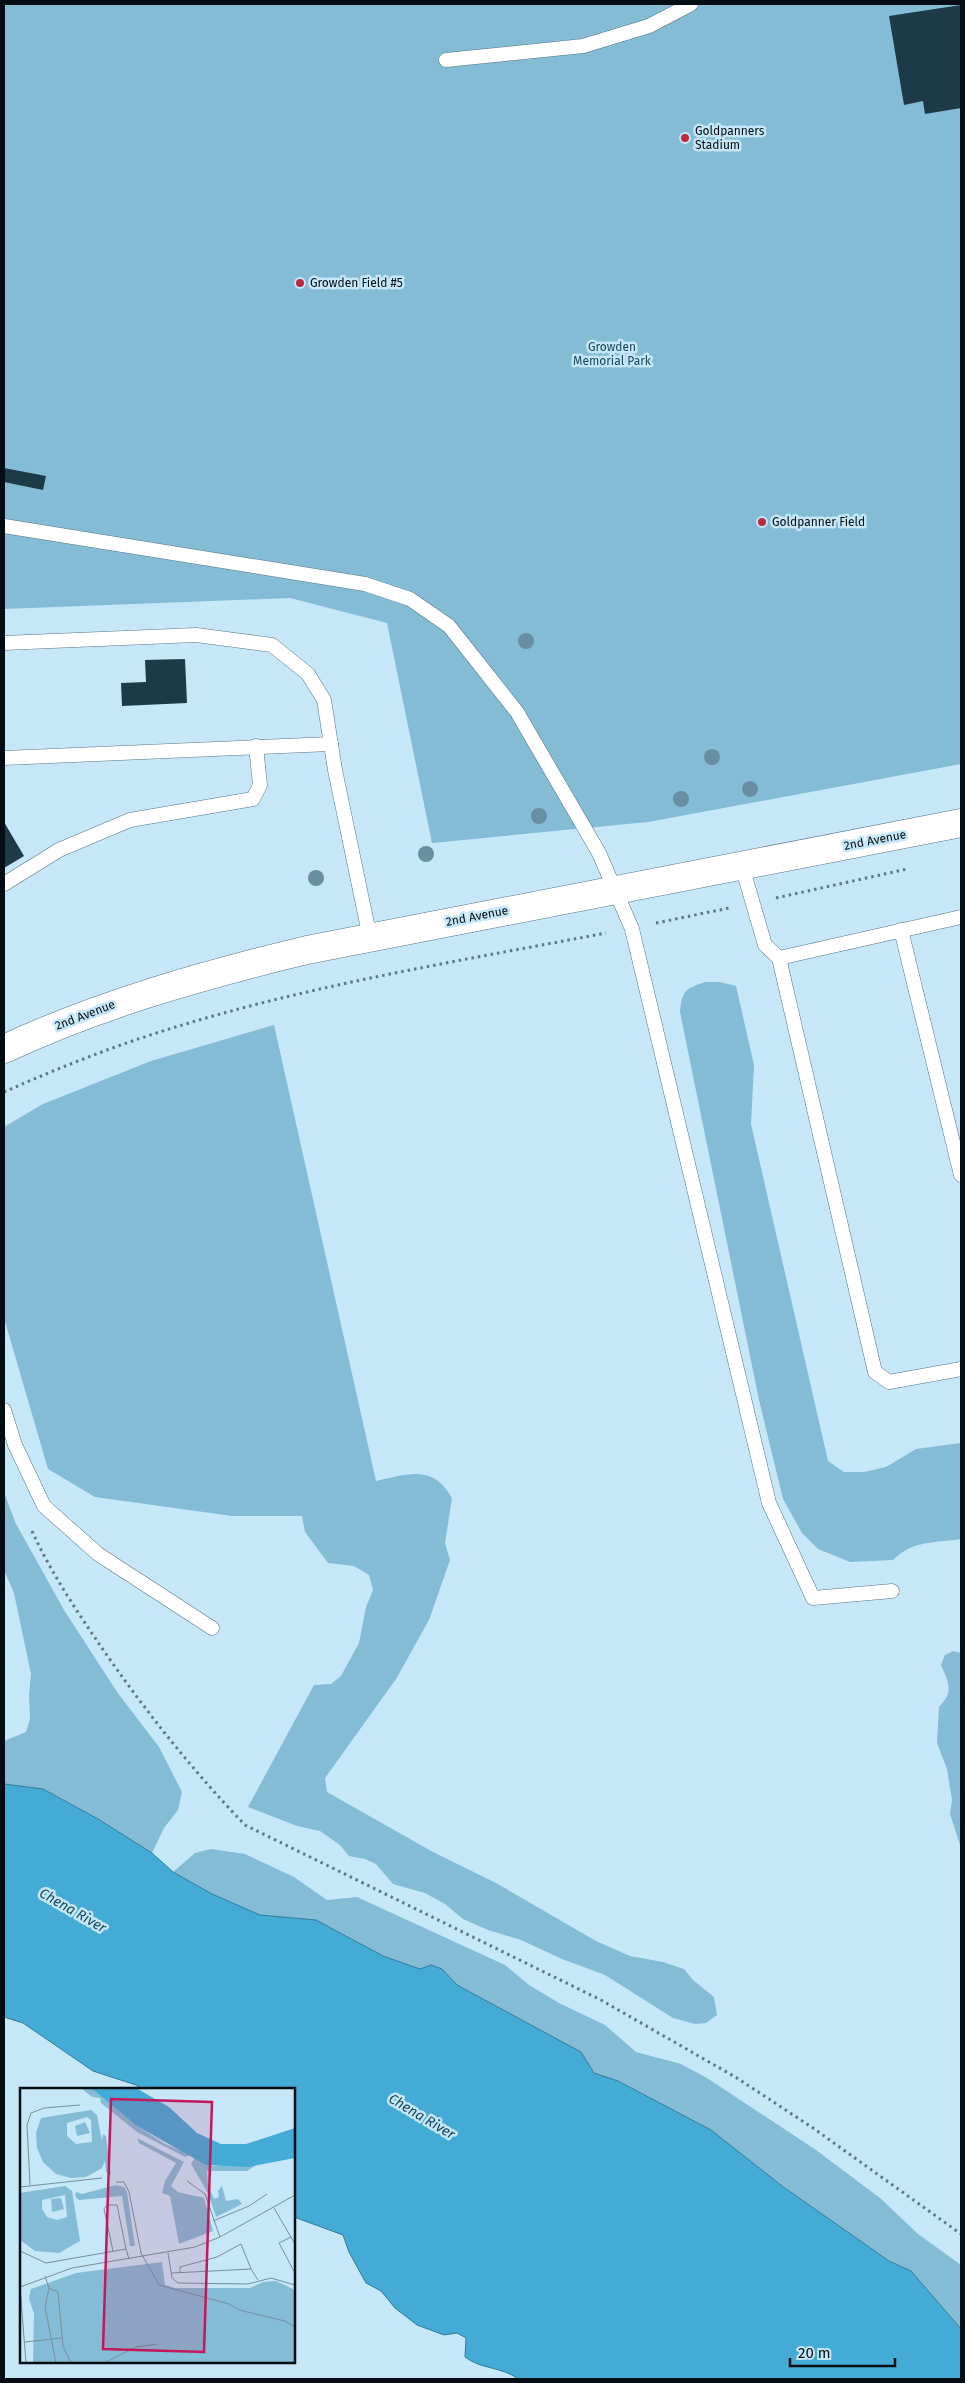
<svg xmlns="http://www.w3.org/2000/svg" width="965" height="2383" font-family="'Fira Sans',sans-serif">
<rect width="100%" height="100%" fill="#c5e7f8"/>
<g fill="#84bbd5">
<path d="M4,4H961V764L648,822L432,843L387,623L290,598L4,609Z"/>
<path d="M706,982H720L736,986L754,1065L751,1124L828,1461L844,1472H864L886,1467L916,1449L961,1443V1539C935,1543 913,1540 893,1560L850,1562L818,1549L802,1533L783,1499L759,1400L680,1012C682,990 686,988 706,982Z"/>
<path d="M274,1025L376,1481C408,1474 433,1464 452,1498L445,1543L450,1560L429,1620L396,1679L325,1778L327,1792L433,1852L496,1883L596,1941L630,1956L663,1962L684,1969L693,1980L714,1997L717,2015L706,2023L695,2024L673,2018L605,1975L562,1959L521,1940L488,1930L463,1919L445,1904L425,1893L393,1884L376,1864L365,1859L349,1856L340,1845L320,1831L297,1826L248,1807L314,1685L331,1684L341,1676L359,1643L366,1607L373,1590L369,1575L354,1566L328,1563L305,1532L302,1516H232L95,1497L48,1469L4,1318V1127L43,1104L151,1061Z"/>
<path d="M4,1492L15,1522L64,1610L117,1692L159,1747L182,1792L178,1810L164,1828L152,1853L98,1819L43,1789L4,1784V1741L26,1732L30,1719L29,1695L31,1674L14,1593L4,1570Z"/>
<path d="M953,1651L961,1653V1848L950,1814L952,1800L947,1769L937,1743L939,1707C954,1692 949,1683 941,1665L945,1655Z"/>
<path d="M211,1849L245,1854L294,1877L327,1900L357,1897L505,1965L529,1985L559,2003L605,2025L636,2052L681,2064L707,2078L816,2150L880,2198L918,2234L961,2265V2329L911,2271L889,2261L782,2186L711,2130L618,2081L594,2073L581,2052L457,1985L442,1969L431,1965L420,1969L383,1956L316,1920L260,1915L212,1894L173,1872L195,1853Z"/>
</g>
<path fill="#44abd6" stroke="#307c9c" d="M4,1784L43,1789L98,1819L152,1853L173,1872L212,1894L260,1915L316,1920L383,1956L420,1969L431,1965L442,1969L457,1985L581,2052L594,2073L618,2081L711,2130L782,2186L889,2261L911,2271L961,2329V2379H518C501,2366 482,2370 465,2357L466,2338L457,2333L444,2335L417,2325L395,2308L381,2291L366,2283L349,2252L343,2235L294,2217V2089H142L136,2085L93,2071L23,2023L4,2017Z"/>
<g fill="#1d3a48">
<path d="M961,5V108L925,114L923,101L904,105L889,16Z"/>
<path d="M4,468L46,476L43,490L4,482Z"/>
<path d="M185,659L187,703L122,706L121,683L146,682L145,660Z"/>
<path d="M4,822L24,856L4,868Z"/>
</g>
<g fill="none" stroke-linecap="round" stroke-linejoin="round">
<g stroke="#567584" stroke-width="15">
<g id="lane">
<path d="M446,60L583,46L649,26L691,4"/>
<path d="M4,526L365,584L410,599L449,626L517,712L599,853L632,929L769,1503L813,1598L892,1591"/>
<path d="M4,643L196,635L272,645L308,674L324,700L335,770L370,938"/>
<path d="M4,758L331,744"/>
<path d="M742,866L765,945L779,958L961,917"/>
<path d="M4,884L59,850L130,820L253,799L260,785L256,746"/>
<path d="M901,930L961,1175"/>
<path d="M779,958L875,1372L889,1382L961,1369"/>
<path d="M4,1410L15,1445L44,1506L98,1554L212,1628"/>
</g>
</g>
<g stroke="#567584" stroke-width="29">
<path id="secondary" d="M4,1049C101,1004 203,975 307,950L961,823"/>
</g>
<g stroke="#617782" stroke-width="3" stroke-dasharray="2.5 4" stroke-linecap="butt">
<path d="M776,898L907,869"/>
<path d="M656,923L729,908"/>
<path d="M4,1092C56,1069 111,1047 166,1030C309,985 459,961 606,933"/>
<path d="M32,1531C51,1573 78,1613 104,1651C147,1713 193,1771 245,1825L601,2000L737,2078L813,2128L961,2234"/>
</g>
<use href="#lane" stroke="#fff" stroke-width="14"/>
<use href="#secondary" stroke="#fff" stroke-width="28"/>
</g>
<g fill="#688fa1">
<circle cx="526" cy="641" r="8"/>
<circle cx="712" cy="757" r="8"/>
<circle cx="750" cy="789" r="8"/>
<circle cx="681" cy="799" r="8"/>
<circle cx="539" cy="816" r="8"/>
<circle cx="426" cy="854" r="8"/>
<circle cx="316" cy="878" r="8"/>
</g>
<g fill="#bb2a3e" stroke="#c5e7f8" stroke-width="2">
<circle cx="685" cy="138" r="5"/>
<circle cx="300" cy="283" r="5"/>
<circle cx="762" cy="522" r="5"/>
</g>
<g text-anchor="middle" stroke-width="5" stroke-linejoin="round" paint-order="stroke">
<g font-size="12" fill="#030d13" stroke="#c5e7f8" text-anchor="start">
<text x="695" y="135">Goldpanners<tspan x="695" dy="14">Stadium</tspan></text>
<text x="310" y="287">Growden Field #5</text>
<text x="772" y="526">Goldpanner Field</text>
</g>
<g font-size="12" fill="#1c475a" stroke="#c5e7f8">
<text x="612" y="351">Growden<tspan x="612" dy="14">Memorial Park</tspan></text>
</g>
<g font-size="12" fill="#030d13" stroke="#c5e7f8">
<text transform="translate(875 840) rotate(-11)" y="4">2nd Avenue</text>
<text transform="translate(477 916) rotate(-11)" y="4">2nd Avenue</text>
<text transform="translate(85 1015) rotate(-21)" y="4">2nd Avenue</text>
</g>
<g font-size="14" font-style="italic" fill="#1a4658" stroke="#c5e7f8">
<text transform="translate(73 1910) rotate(30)" y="5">Chena River</text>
<text transform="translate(422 2116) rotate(31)" y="5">Chena River</text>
</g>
</g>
<g transform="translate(20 2088)">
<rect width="275" height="275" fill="#c5e7f8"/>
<path d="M61,0H71L117,38L145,56L172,67L165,69L117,44L81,15L80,10L72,9ZM71,22L77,27L82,53L83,46L86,48L91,87L86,84L85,73L82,80L66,89L51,90L36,86L23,74L17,60L16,45L21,30ZM67,29L71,32L72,54L56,56L47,48V35ZM65,34L70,45L57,48L55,38ZM117,50L164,74L151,98L158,104L184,110L193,143L159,156L150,108L142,105L145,93L156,75L119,55ZM175,69L192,78L236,77L227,83H187L188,97L194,111L199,109L198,103L202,98L206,113L218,111L222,116L196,129L188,105L171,76ZM96,97L104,99L107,104L115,158H110L102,108L59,112L55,108L56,104L62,106ZM45,98L52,103L60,153L39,165L15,163L0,152V105ZM45,107L47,129L37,132L27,129L22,121V112ZM41,110L44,121L32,124L31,111ZM142,174L145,197L155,200H230L243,194L256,193L275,202V275H13L14,226L9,210L11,201L56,185Z" fill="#84bbd5" fill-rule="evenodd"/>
<path d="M71,0H116L149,19L177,45L201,56H226L275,40V70L228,79L186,77L117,38Z" fill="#44abd6"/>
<path fill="none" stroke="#77909c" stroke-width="1" d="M167,93L185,106L200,149M96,94H104L109,104L121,165L139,197L209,216L219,222L265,233L275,239M10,97L7,37L11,25L24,20L60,17M0,99L82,90M254,120L275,156M193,133L229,118L247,106M271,149L259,155L275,185M0,163L26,175L106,161L109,171M93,163L84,121L87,117H97L106,161M148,165L152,190L158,195L228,196L251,190L275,197M152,185L231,181L238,192M160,185V179L197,169L221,156L231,181M25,188L29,200L25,219L36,275M0,199L52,180L175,159L200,149L275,107M0,199L6,275M29,200L38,204L43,258L51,275M5,254L42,250M84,275L116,259L137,256"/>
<path fill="#c2185b" fill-opacity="0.15" stroke="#c2185b" stroke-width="2.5" d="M91,11L192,14L184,264L83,261Z"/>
<rect width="275" height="275" fill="none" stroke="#030d13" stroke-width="2.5"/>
</g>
<rect width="965" height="2383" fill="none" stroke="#030d13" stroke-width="10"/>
<path d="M790 2358v8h105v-8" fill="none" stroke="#030d13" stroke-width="2.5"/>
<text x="798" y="2358" font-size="15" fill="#030d13" stroke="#c5e7f8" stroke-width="4" paint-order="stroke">20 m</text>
</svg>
